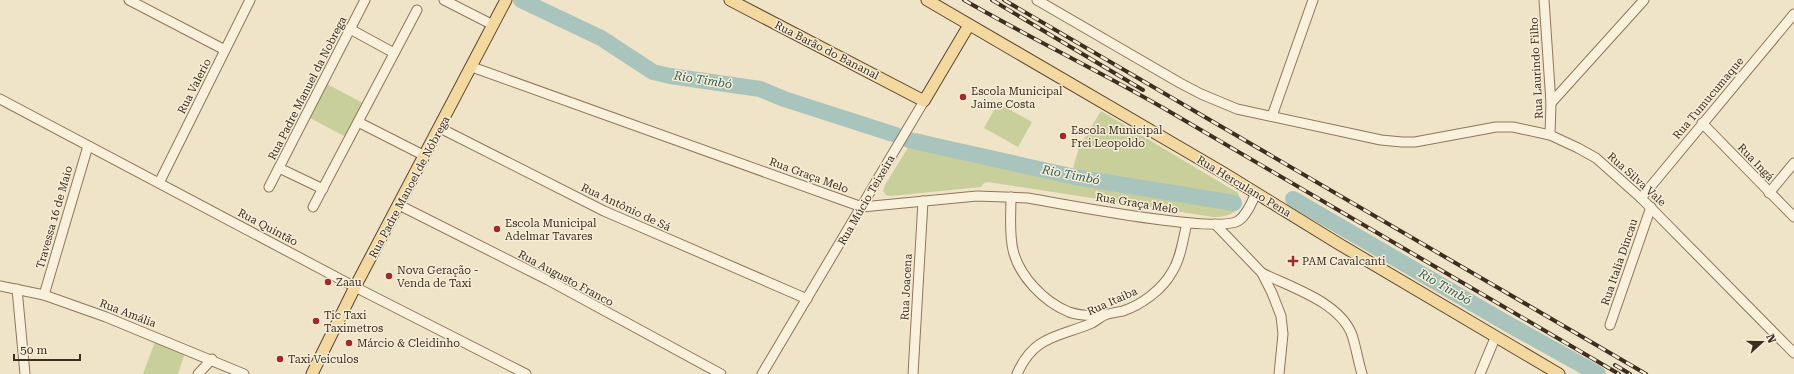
<svg xmlns="http://www.w3.org/2000/svg" width="1794" height="374" font-family="'Roboto Serif',serif">
<rect width="100%" height="100%" fill="#f0e4c8"/>
<g fill="#c9cf9b">
<path d="M325,83L363,103L346,137L308,117Z"/>
<path d="M998,103L1032,122L1018,147L984,128Z"/>
<path d="M1101,111L1238,193L1241,201C1239,215 1224,217 1213,217L988,182L984,183L981,187L891,196L886,195L883,191L885,185L917,133L1072,172L1079,147Z"/>
<path d="M156,339L186,350L178,374H143Z"/>
</g>
<g fill="none" stroke-linecap="round" stroke-linejoin="round">
<g stroke="#a9c4bc" stroke-width="16">
<path d="M521,0L601,38L653,72L670,76L760,89L784,99L896,135"/>
<path d="M909,140L1075,177L1234,203"/>
<path d="M1293,199L1508,324L1598,374"/>
</g>
<g stroke="#8d765c" stroke-width="11">
<g id="minor">
<path d="M129,0L225,50"/>
<path d="M444,0L493,25"/>
<path d="M1037,0L1180,83L1201,94L1237,109L1381,140L1402,142H1415L1496,127H1513L1550,135L1578,148L1596,158L1641,198L1794,353"/>
<path d="M1544,0L1551,103L1550,135"/>
<path d="M350,29L394,53"/>
<path d="M472,67L862,207L977,196L1028,198C1063,204 1215,234 1238,221C1247,215 1252,202 1256,193"/>
<path d="M0,99L355,287L526,374"/>
<path d="M1551,103L1644,0"/>
<path d="M1272,116L1313,0"/>
<path d="M358,122L425,156"/>
<path d="M1702,123L1794,217"/>
<path d="M440,128L604,211L807,299"/>
<path d="M279,168L323,189"/>
<path d="M159,183L250,0"/>
<path d="M269,187L365,0"/>
<path d="M1769,193L1794,163"/>
<path d="M1011,197C1011,214 1009,233 1013,250C1019,276 1044,302 1069,312C1080,316 1091,316 1103,315"/>
<path d="M1641,198L1794,14"/>
<path d="M399,205L548,280L721,374"/>
<path d="M313,207L417,10"/>
<path d="M1215,224L1262,273L1272,293L1281,316L1283,334L1279,374"/>
<path d="M1262,273C1290,287 1340,302 1352,335C1356,347 1358,361 1362,374"/>
<path d="M0,286L44,295L106,317L244,374"/>
<path d="M17,289L25,374"/>
<path d="M44,295L88,146"/>
<path d="M1610,325L1651,207"/>
<path d="M198,374L212,359"/>
<path d="M762,374L924,101"/>
<path d="M913,374L923,201"/>
<path d="M1017,374C1034,335 1059,337 1092,323C1096,321 1100,317 1105,315C1110,313 1117,312 1123,311C1141,305 1162,290 1172,272C1181,258 1183,239 1187,223"/>
<path d="M1480,374L1495,338"/>
</g>
</g>
<g stroke="#5b4430" stroke-width="13">
<g id="major">
<path d="M730,0L924,101L969,25"/>
<path d="M927,0L1222,172L1339,244L1559,374"/>
<path d="M312,374L355,287L506,0"/>
</g>
</g>
<use href="#minor" stroke="#faf1dc" stroke-width="9"/>
<use href="#major" stroke="#f3d9a0" stroke-width="11"/>
<g stroke="#3d2e20" stroke-width="4">
<g id="rail">
<path d="M964,0C1030,38 1099,71 1165,109L1619,374"/>
<path d="M992,0L1143,90"/>
<path d="M1004,0L1646,374"/>
<path d="M1615,365L1630,374"/>
</g>
</g>
<use href="#rail" stroke="#f7eed8" stroke-width="2.5" stroke-dasharray="8" stroke-linecap="butt"/>
</g>
<g fill="#9e2a2b" stroke="#f7eed8" stroke-width="1.5">
<circle cx="963" cy="97" r="4"/>
<circle cx="1063" cy="136" r="4"/>
<circle cx="497" cy="229" r="4"/>
<path d="M1291 255h4v4h4v4h-4v4h-4v-4h-4v-4h4z"/>
<circle cx="389" cy="276" r="4"/>
<circle cx="328" cy="282" r="4"/>
<circle cx="316" cy="321" r="4"/>
<circle cx="349" cy="343" r="4"/>
<circle cx="280" cy="359" r="4"/>
</g>
<g text-anchor="middle" stroke-width="3" stroke-linejoin="round" paint-order="stroke">
<g font-size="11" fill="#3d2e20" stroke="#f7eed8">
<text transform="translate(827 50) rotate(27)" y="4">Rua Barão do Bananal</text>
<text transform="translate(1536 68) rotate(-93)" y="4">Rua Laurindo Filho</text>
<text transform="translate(194 86) rotate(-63)" y="4">Rua Valerio</text>
<text transform="translate(307 88) rotate(-63)" y="4">Rua Padre Manuel da Nobrega</text>
<text transform="translate(1708 98) rotate(-50)" y="4">Rua Tumucumaque</text>
<text transform="translate(1756 162) rotate(46)" y="4">Rua Ingá</text>
<text transform="translate(809 175) rotate(20)" y="4">Rua Graça Melo</text>
<text transform="translate(1637 179) rotate(42)" y="4">Rua Silva Vale</text>
<text transform="translate(1244 186) rotate(31)" y="4">Rua Herculano Pena</text>
<text transform="translate(409 187) rotate(-62)" y="4">Rua Padre Manoel de Nóbrega</text>
<text transform="translate(866 200) rotate(-60)" y="4">Rua Múcio Teixeira</text>
<text transform="translate(1137 203) rotate(9)" y="4">Rua Graça Melo</text>
<text transform="translate(626 207) rotate(25)" y="4">Rua Antônio de Sá</text>
<text transform="translate(54 217) rotate(-74)" y="4">Travessa 16 de Maio</text>
<text transform="translate(268 227) rotate(28)" y="4">Rua Quintão</text>
<text transform="translate(1619 262) rotate(-71)" y="4">Rua Italia Dincau</text>
<text transform="translate(566 278) rotate(28)" y="4">Rua Augusto Franco</text>
<text transform="translate(906 287) rotate(-87)" y="4">Rua Joacena</text>
<text transform="translate(1112 301) rotate(-24)" y="4">Rua Itaiba</text>
<text transform="translate(128 313) rotate(21)" y="4">Rua Amália</text>
</g>
<g font-size="11" fill="#3d2e20" stroke="#f7eed8" text-anchor="start">
<text x="971" y="95">Escola Municipal<tspan x="971" dy="13">Jaime Costa</tspan></text>
<text x="1071" y="134">Escola Municipal<tspan x="1071" dy="13">Frei Leopoldo</tspan></text>
<text x="505" y="227">Escola Municipal<tspan x="505" dy="13">Adelmar Tavares</tspan></text>
<text x="1302" y="265">PAM Cavalcanti</text>
<text x="397" y="274">Nova Geração -<tspan x="397" dy="13">Venda de Taxi</tspan></text>
<text x="336" y="286">Zaau</text>
<text x="324" y="319">Tic Taxi<tspan x="324" dy="13">Taximetros</tspan></text>
<text x="357" y="347">Márcio &amp; Cleidinho</text>
<text x="288" y="363">Taxi Veiculos</text>
</g>
<g font-size="12" font-style="italic" fill="#2f5d5a" stroke="#f7eed8">
<text transform="translate(703 80) rotate(9)" y="4">Rio Timbó</text>
<text transform="translate(1071 175) rotate(11)" y="4">Rio Timbó</text>
<text transform="translate(1445 287) rotate(30)" y="4">Rio Timbó</text>
</g>
</g>
<g transform="translate(1762 342) rotate(69)" stroke="#f7eed8" stroke-width="3" paint-order="stroke">
<path d="M0-3L7 15L0 10L-7 15Z" fill="#3d2e20"/>
<text y="-6" font-size="11" font-weight="bold" text-anchor="middle" fill="#3d2e20">N</text>
</g>
<path d="M14 354v6h66v-6" fill="none" stroke="#3d2e20" stroke-width="2"/>
<text x="20" y="354" font-size="12" fill="#3d2e20" stroke="#f7eed8" stroke-width="3" paint-order="stroke">50 m</text>
</svg>
